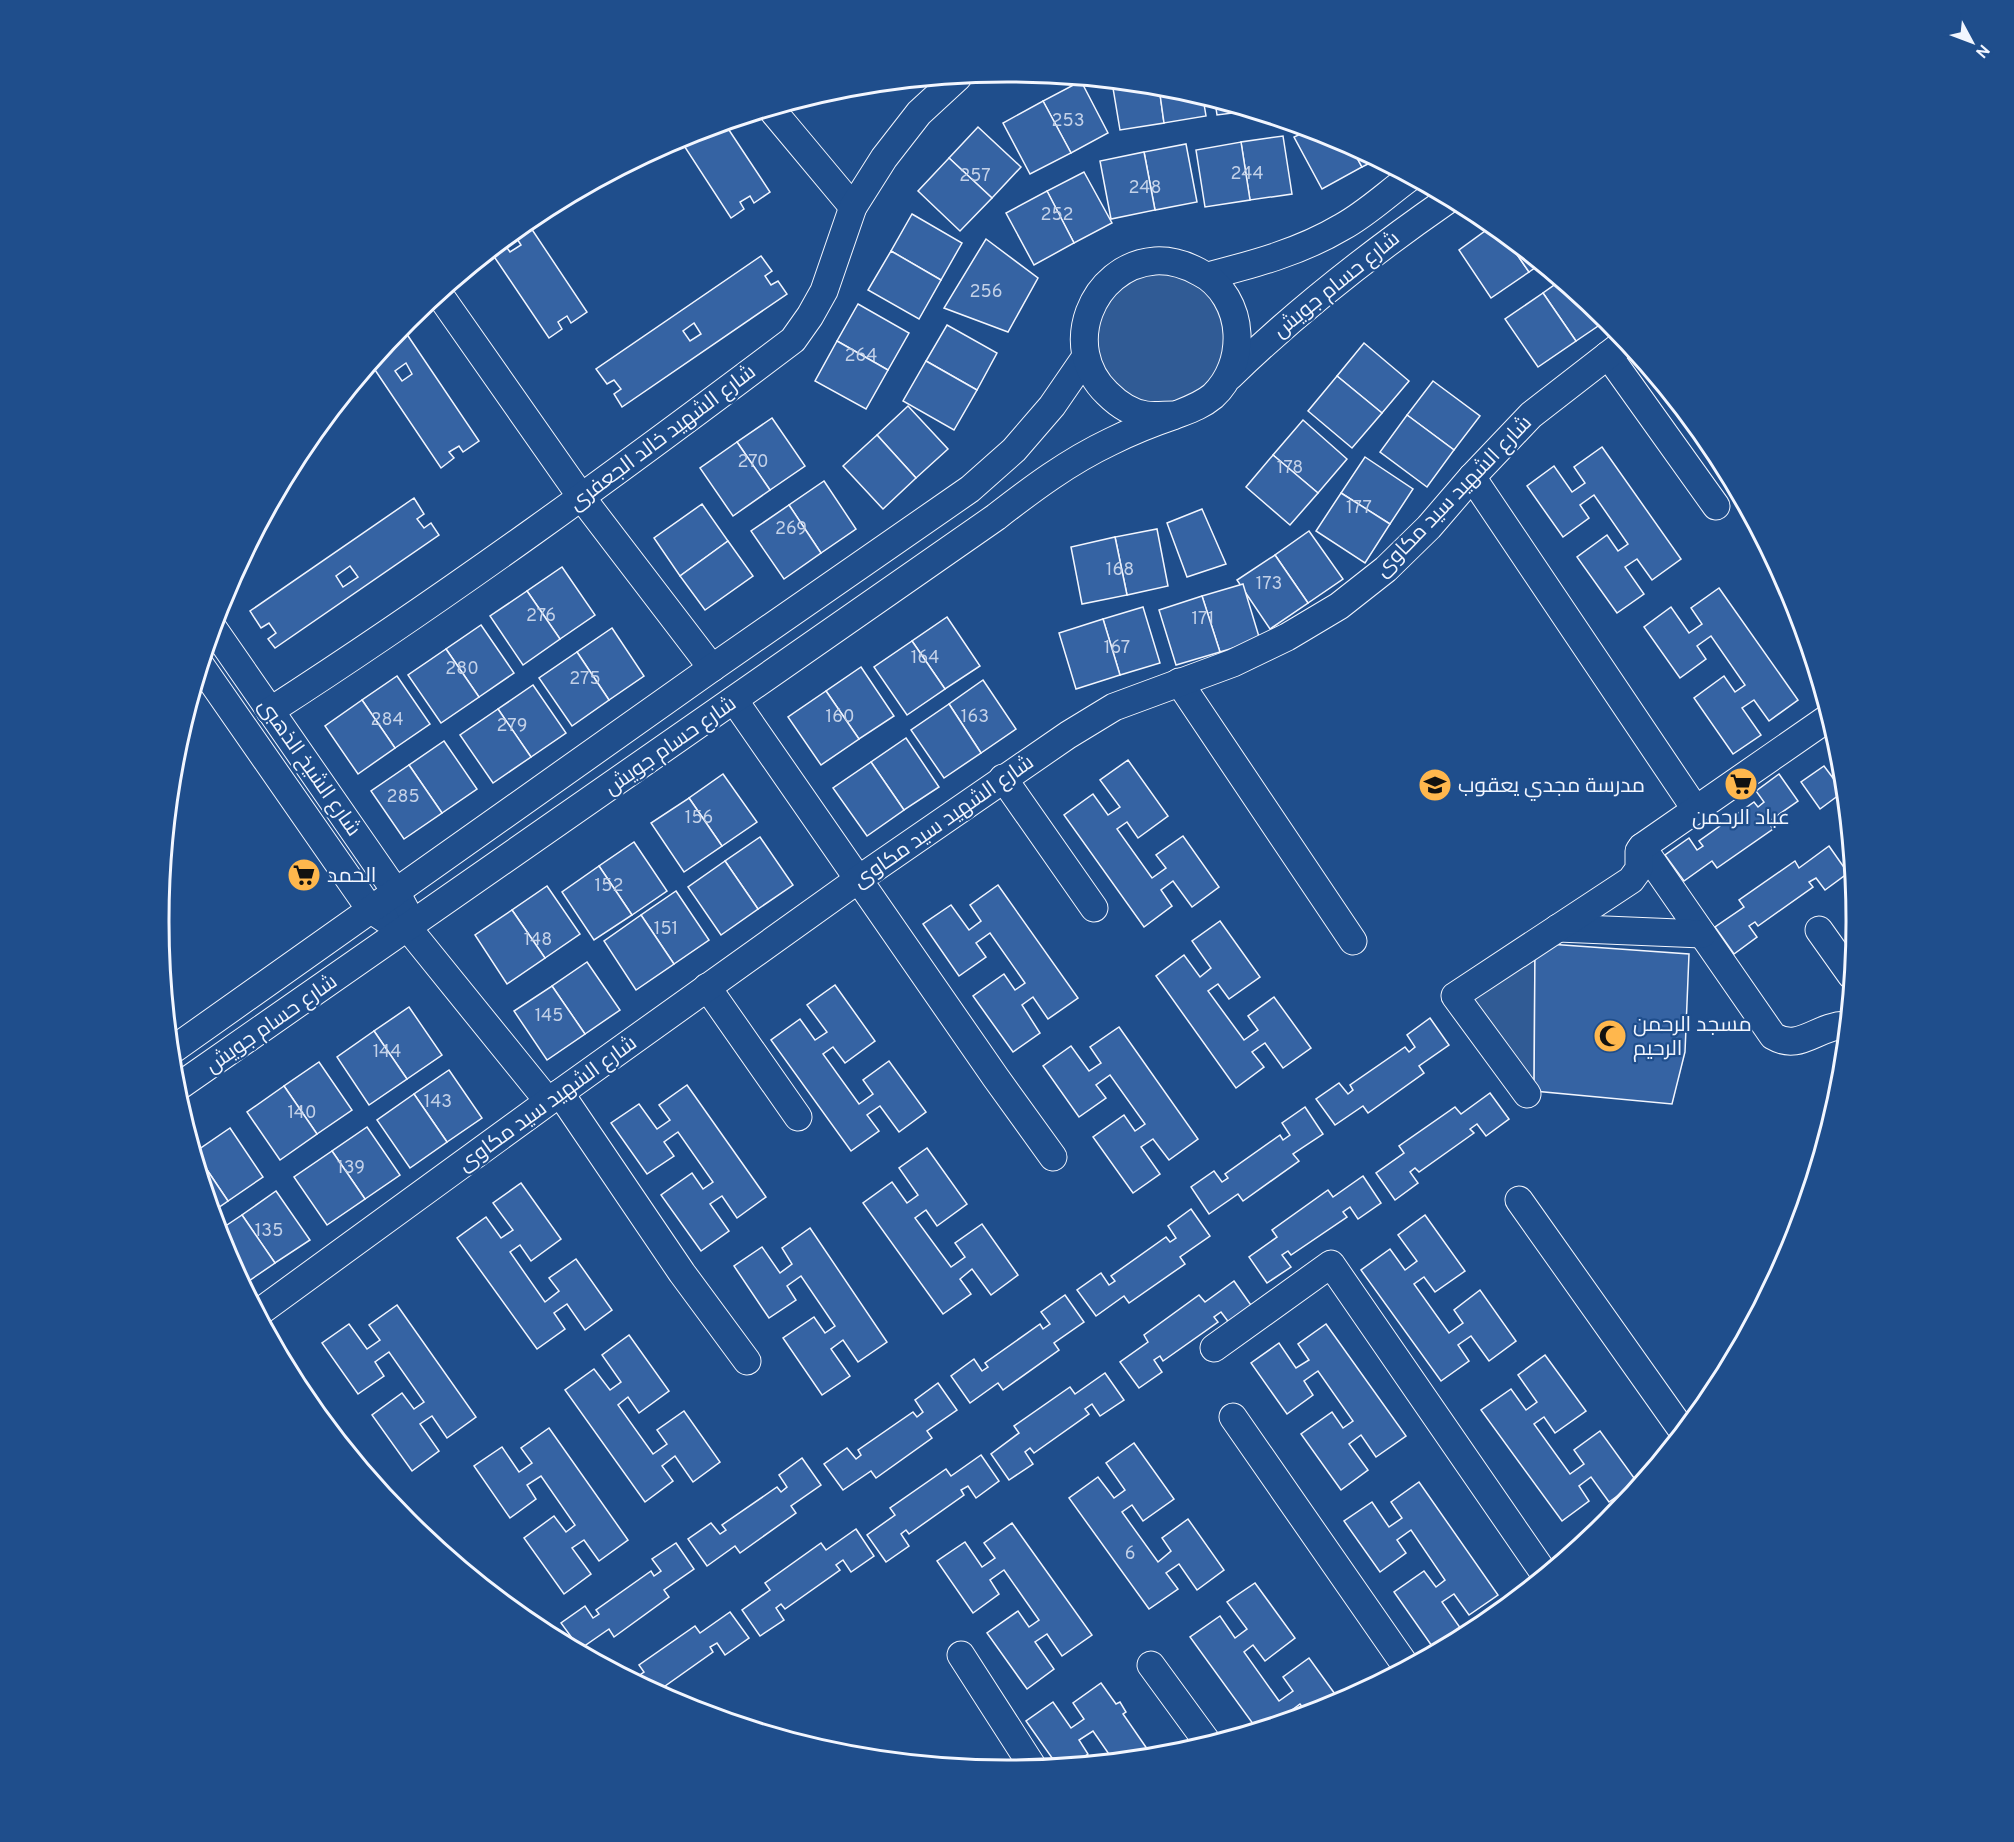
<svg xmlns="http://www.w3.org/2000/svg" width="2014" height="1842" font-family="Overpass,Cairo,sans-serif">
<rect width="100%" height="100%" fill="#1f4e8c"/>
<g fill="#305b95" stroke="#a8bbd7" stroke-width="1.5">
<path d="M1156,261L1226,296L1229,376L1173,415L1097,384L1091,304Z"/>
<path d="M1535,943L1534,1091L1455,996Z"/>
</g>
<g fill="#3563a3" stroke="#f2f6ff" stroke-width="1.5" fill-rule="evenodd">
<path d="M1081,81L1108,133L1071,153L1043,101Z"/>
<path d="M1112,82L1159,87L1164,123L1120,130Z"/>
<path d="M1159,87L1173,88L1203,98L1206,116L1164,123Z"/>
<path d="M1043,101L1071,153L1030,174L1003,123Z"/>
<path d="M1215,101L1248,111L1217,115Z"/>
<path d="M725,124L770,192L754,203L750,196L740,202L744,209L731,218L679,138Z"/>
<path d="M978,127L1021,167L992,198L949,158Z"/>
<path d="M1309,130L1332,137L1351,147L1362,167L1322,189L1294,137Z"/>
<path d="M1283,136L1292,194L1250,200L1241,142Z"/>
<path d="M1241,142L1250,200L1205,207L1196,150Z"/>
<path d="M1186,144L1197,202L1155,210L1144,152Z"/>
<path d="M1351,147L1376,160L1362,167Z"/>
<path d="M1144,152L1155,210L1111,219L1100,161Z"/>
<path d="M949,158L992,198L960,231L918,191Z"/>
<path d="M1084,172L1112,223L1074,243L1047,191Z"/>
<path d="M1047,191L1074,243L1034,265L1006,213Z"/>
<path d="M912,214L962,243L941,280L891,251Z"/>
<path d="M527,222L587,312L571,323L567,316L558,322L562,329L549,338L491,252L503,242L510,252L521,245L514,234L505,240Z"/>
<path d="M1492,226L1505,237L1529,272L1491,298L1459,250Z"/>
<path d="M1505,237L1539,265L1529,272Z"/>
<path d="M986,239L1038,278L1008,332L944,308Z"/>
<path d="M891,251L941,280L919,319L868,290Z"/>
<path d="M761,256L772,271L765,276L771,285L778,281L787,294L622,407L614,394L621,389L614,380L607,384L596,369ZM694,323L701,334L690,341L683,331Z"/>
<path d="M1560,281L1607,320L1576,341L1543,293Z"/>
<path d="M1543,293L1576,341L1538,367L1505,319Z"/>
<path d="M858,304L909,333L888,370L837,341Z"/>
<path d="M947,325L997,353L977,390L926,361Z"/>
<path d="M402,327L479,441L463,452L459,446L449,452L454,458L441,468L371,364ZM406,363L412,374L402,381L395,371Z"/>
<path d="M837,341L888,370L866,409L815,381Z"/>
<path d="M1364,343L1409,381L1382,413L1337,376Z"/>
<path d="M926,361L977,390L954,430L903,401Z"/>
<path d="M1337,376L1382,413L1352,448L1308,411Z"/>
<path d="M1433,381L1480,416L1454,450L1407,415Z"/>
<path d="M908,406L948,449L916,478L877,435Z"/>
<path d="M1407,415L1454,450L1427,487L1380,452Z"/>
<path d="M772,418L805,466L770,490L737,442Z"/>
<path d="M1303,420L1347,459L1318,493L1273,455Z"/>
<path d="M877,435L916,478L883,509L843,466Z"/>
<path d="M737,442L770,490L733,516L700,468Z"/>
<path d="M1602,447L1681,559L1652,580L1637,559L1625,567L1644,594L1617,613L1577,557L1607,535L1618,551L1628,544L1594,495L1580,505L1589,518L1563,537L1527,486L1554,466L1572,492L1585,483L1574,467Z"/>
<path d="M1273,455L1318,493L1290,525L1246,487Z"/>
<path d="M1365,457L1413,489L1390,524L1341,493Z"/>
<path d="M824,481L856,529L821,553L789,505Z"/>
<path d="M1341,493L1390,524L1365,563L1316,531Z"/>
<path d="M414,498L424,514L417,519L424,528L431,523L439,535L275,648L268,639L276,633L269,623L261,628L250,611ZM350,566L358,577L343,587L336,576Z"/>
<path d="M702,504L728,541L680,576L654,538Z"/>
<path d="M789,505L821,553L784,579L751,531Z"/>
<path d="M1202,509L1226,564L1187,577L1167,523Z"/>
<path d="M1157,529L1168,586L1127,595L1115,537Z"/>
<path d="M1309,531L1343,579L1308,603L1275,555Z"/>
<path d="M1115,537L1127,595L1082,604L1071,547Z"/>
<path d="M728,541L753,576L705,610L680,576Z"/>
<path d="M1275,555L1308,603L1270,629L1237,580Z"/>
<path d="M562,567L595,615L560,639L527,591Z"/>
<path d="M1243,584L1260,640L1220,652L1202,596Z"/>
<path d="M1719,588L1798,700L1769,721L1754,700L1742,708L1761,735L1733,754L1694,698L1724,676L1735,692L1745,685L1711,636L1697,646L1706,659L1680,678L1644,627L1671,607L1689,633L1702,624L1691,608Z"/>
<path d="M527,591L560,639L523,665L490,616Z"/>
<path d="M1202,596L1220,652L1176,665L1159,610Z"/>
<path d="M1143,607L1160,663L1120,675L1103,619Z"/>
<path d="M947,617L980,666L945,689L912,641Z"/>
<path d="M1103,619L1120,675L1076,689L1059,633Z"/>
<path d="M481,625L514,673L479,697L446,649Z"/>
<path d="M612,628L644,676L609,700L577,652Z"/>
<path d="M912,641L945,689L907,715L874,667Z"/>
<path d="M446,649L479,697L441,723L408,675Z"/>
<path d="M577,652L609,700L572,726L539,678Z"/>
<path d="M861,667L894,716L859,739L826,691Z"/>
<path d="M397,676L430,724L395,748L362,700Z"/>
<path d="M983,680L1016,729L981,753L949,704Z"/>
<path d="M533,685L566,733L531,757L498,709Z"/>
<path d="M826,691L859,739L821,765L788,717Z"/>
<path d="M362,700L395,748L358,774L325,726Z"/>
<path d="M949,704L981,753L944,778L911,730Z"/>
<path d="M498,709L531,757L493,783L460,735Z"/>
<path d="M906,738L939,787L904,810L871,762Z"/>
<path d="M444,741L477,789L442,813L409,765Z"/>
<path d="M1128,760L1168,816L1138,838L1127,822L1117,829L1152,878L1166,868L1156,855L1183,836L1219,887L1192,907L1173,881L1161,890L1172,906L1144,927L1064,815L1093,794L1108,815L1120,807L1100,780Z"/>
<path d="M871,762L904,810L867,836L833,788Z"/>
<path d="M409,765L442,813L404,839L371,791Z"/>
<path d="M1841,765L1843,792L1820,809L1801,782L1824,766L1833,778L1838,773L1835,769Z"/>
<path d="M723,774L757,822L722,846L689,798Z"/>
<path d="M1779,774L1798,801L1768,822L1773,829L1717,868L1712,861L1684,881L1665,855L1689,838L1697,850L1703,846L1699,841L1754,802L1758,807L1764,802L1756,791Z"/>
<path d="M689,798L722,846L684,872L651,823Z"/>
<path d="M760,837L793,885L758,909L725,861Z"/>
<path d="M634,842L667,891L632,915L599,866Z"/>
<path d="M1829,846L1848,873L1825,890L1816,878L1809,882L1813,887L1758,926L1755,922L1749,926L1757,937L1734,954L1715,927L1744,907L1739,900L1795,861L1799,868Z"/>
<path d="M725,861L758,909L721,935L688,887Z"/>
<path d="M599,866L632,915L594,940L562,892Z"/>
<path d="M998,885L1078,998L1048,1019L1033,997L1022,1005L1040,1033L1013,1052L973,996L1004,974L1015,990L1025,983L990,933L976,943L986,957L959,976L923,924L951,905L969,930L981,921L970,905Z"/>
<path d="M547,886L580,934L545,958L512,910Z"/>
<path d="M676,891L709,940L674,964L641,915Z"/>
<path d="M512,910L545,958L507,984L475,935Z"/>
<path d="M641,915L674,964L636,990L604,941Z"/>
<path d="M1220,921L1260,977L1229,999L1218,984L1208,991L1244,1040L1258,1030L1248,1016L1274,997L1311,1048L1283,1068L1265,1043L1252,1052L1264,1067L1236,1088L1156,976L1184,955L1200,977L1211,968L1192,941Z"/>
<path d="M1535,943L1689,954L1685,1052L1672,1104L1534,1091Z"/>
<path d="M587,962L620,1010L585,1034L552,986Z"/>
<path d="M835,985L875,1041L845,1063L833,1047L823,1054L859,1104L873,1094L863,1080L889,1061L926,1112L899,1132L880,1106L867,1115L879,1131L851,1151L771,1040L800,1019L815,1040L827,1032L807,1005Z"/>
<path d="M552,986L585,1034L547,1060L514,1011Z"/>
<path d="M409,1007L442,1055L407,1079L374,1031Z"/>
<path d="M1430,1018L1449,1045L1419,1066L1424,1073L1368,1113L1363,1106L1335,1125L1316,1099L1339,1083L1348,1094L1353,1090L1350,1085L1405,1047L1409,1052L1415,1047L1407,1035Z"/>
<path d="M1119,1027L1198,1139L1169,1160L1153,1139L1141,1147L1160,1174L1133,1193L1093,1137L1124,1115L1135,1131L1145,1124L1110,1075L1096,1085L1106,1098L1079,1117L1043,1066L1071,1046L1089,1071L1101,1063L1090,1047Z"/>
<path d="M374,1031L407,1079L369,1105L337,1057Z"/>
<path d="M319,1062L352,1110L317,1134L284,1086Z"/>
<path d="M449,1070L482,1118L447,1142L414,1094Z"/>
<path d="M687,1085L766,1197L737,1218L722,1196L710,1204L729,1231L701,1251L661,1195L692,1173L703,1189L713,1182L678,1132L664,1142L674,1156L647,1174L611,1123L639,1104L657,1129L670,1120L659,1105Z"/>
<path d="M284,1086L317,1134L280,1160L247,1112Z"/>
<path d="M1490,1093L1509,1119L1486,1136L1477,1124L1470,1129L1474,1133L1419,1172L1415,1168L1410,1172L1418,1183L1395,1200L1376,1173L1404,1153L1399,1146L1455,1107L1461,1114Z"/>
<path d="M414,1094L447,1142L410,1168L377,1120Z"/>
<path d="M1305,1107L1323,1134L1293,1154L1299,1161L1243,1201L1238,1194L1209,1214L1191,1187L1214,1171L1222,1182L1228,1178L1225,1174L1280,1135L1283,1140L1290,1135L1282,1123Z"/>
<path d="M367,1127L400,1175L365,1199L332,1151Z"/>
<path d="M230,1128L263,1177L228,1201L195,1152Z"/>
<path d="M927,1148L967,1204L937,1226L926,1210L915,1218L951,1267L965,1257L955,1243L982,1224L1018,1275L991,1295L972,1269L960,1279L971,1294L943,1314L863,1203L892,1182L907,1203L918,1195L899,1168Z"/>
<path d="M332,1151L365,1199L327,1225L294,1177Z"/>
<path d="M195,1152L228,1201L212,1212L194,1153Z"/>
<path d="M1363,1176L1381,1203L1358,1219L1350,1207L1343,1212L1347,1217L1291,1255L1288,1251L1282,1255L1291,1267L1267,1283L1249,1257L1277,1237L1272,1230L1328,1190L1333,1197Z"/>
<path d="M521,1183L561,1239L531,1261L520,1245L510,1252L545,1302L559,1291L549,1278L576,1259L612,1310L585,1330L567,1304L554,1313L565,1329L537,1349L457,1238L486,1217L501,1238L513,1230L493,1203Z"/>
<path d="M276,1191L310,1240L275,1263L242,1215Z"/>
<path d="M1191,1209L1210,1236L1180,1257L1185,1264L1129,1303L1124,1296L1096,1316L1077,1290L1101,1273L1109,1285L1115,1281L1111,1276L1166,1237L1170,1242L1176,1238L1168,1226Z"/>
<path d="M242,1215L275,1263L243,1285L222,1246L218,1231Z"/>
<path d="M1425,1215L1465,1271L1435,1292L1424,1277L1414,1284L1449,1333L1463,1323L1454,1310L1480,1290L1516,1341L1489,1361L1471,1336L1458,1345L1469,1361L1441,1381L1361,1270L1390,1249L1405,1270L1417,1261L1398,1235Z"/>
<path d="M810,1228L887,1342L858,1362L843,1340L831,1349L850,1376L822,1395L783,1338L814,1317L825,1333L835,1326L801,1276L787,1286L796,1300L769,1318L734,1266L762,1247L780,1273L792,1264L782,1248Z"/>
<path d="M1234,1281L1253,1308L1230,1324L1221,1312L1214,1317L1218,1322L1163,1361L1160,1356L1154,1360L1162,1372L1139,1388L1120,1362L1148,1342L1144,1335L1199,1295L1205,1302Z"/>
<path d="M1065,1295L1084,1322L1054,1343L1059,1350L1003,1390L998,1383L970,1403L951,1376L974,1359L982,1371L988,1367L985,1363L1040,1324L1043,1329L1050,1324L1041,1312Z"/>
<path d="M397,1305L476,1417L447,1438L432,1416L420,1424L439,1451L412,1471L372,1415L402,1393L414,1409L424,1402L389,1352L375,1362L384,1376L358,1394L322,1343L349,1324L367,1349L380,1340L369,1325Z"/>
<path d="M1326,1324L1406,1436L1376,1457L1361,1435L1349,1444L1368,1470L1341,1490L1301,1434L1332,1412L1343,1428L1353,1421L1318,1371L1304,1381L1313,1395L1287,1414L1251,1363L1279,1343L1296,1368L1309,1360L1298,1344Z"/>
<path d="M629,1335L669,1391L639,1413L628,1397L618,1405L653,1454L667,1444L657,1430L684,1411L720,1462L693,1482L675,1456L662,1466L673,1481L645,1502L565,1390L594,1369L610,1390L621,1382L602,1355Z"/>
<path d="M1545,1355L1586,1411L1555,1433L1544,1417L1534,1424L1570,1474L1584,1464L1574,1450L1600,1431L1637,1482L1609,1502L1591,1477L1579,1486L1589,1501L1562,1521L1481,1410L1511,1389L1526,1410L1537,1402L1518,1375Z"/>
<path d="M1105,1373L1124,1400L1100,1416L1092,1404L1085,1409L1089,1414L1034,1453L1030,1448L1025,1452L1033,1464L1009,1480L991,1454L1019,1433L1014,1426L1070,1387L1075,1394Z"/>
<path d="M938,1383L957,1410L927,1431L932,1438L876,1478L871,1471L843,1490L824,1464L847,1448L856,1459L861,1455L858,1450L913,1412L917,1417L923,1412L915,1400Z"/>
<path d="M549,1428L628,1540L599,1561L584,1540L572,1548L591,1574L564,1594L524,1538L554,1516L566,1532L575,1525L541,1476L527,1485L536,1499L510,1518L474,1466L502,1447L519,1472L532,1463L521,1448Z"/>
<path d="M1134,1443L1174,1499L1143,1521L1132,1505L1122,1512L1158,1562L1171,1551L1162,1538L1188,1519L1224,1570L1197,1590L1179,1564L1166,1573L1178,1589L1149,1609L1069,1498L1098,1477L1114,1498L1125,1490L1106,1463Z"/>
<path d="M981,1455L999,1481L976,1498L968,1486L961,1490L964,1495L909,1534L906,1530L901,1534L909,1546L886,1562L867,1535L895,1515L890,1508L946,1469L951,1476Z"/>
<path d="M802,1458L821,1485L791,1506L796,1513L740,1553L735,1546L707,1566L688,1539L711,1523L720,1534L726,1530L722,1525L777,1487L781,1492L787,1487L779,1475Z"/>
<path d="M1419,1482L1498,1595L1469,1615L1454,1594L1442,1602L1461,1629L1434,1649L1394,1592L1424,1571L1436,1587L1445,1580L1411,1530L1397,1540L1406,1553L1380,1572L1344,1521L1372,1502L1389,1527L1402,1518L1391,1502Z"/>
<path d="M1012,1523L1092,1635L1062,1656L1047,1634L1035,1642L1054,1669L1027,1689L987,1633L1018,1611L1029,1627L1039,1620L1004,1570L990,1580L999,1594L973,1613L937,1561L965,1542L982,1567L995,1558L984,1543Z"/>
<path d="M856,1529L874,1556L851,1572L843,1560L836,1565L840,1570L785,1609L781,1604L776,1608L784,1620L760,1636L742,1610L770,1590L765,1583L821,1543L826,1550Z"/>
<path d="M676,1543L694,1569L664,1590L669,1597L614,1637L609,1629L580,1649L561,1623L585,1606L593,1618L599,1614L596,1610L651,1571L654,1576L661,1571L652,1559Z"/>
<path d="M1255,1583L1295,1638L1265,1661L1253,1645L1244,1652L1279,1701L1293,1691L1283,1677L1309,1658L1340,1701L1307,1713L1300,1704L1288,1713L1291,1718L1256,1728L1190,1637L1220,1616L1235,1638L1247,1629L1227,1602Z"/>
<path d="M730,1612L749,1638L725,1655L717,1643L710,1647L713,1652L658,1691L655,1687L651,1689L634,1679L644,1672L639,1665L695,1626L700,1633Z"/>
<path d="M1101,1683L1116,1704L1120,1702L1126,1712L1123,1714L1152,1756L1113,1760L1093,1731L1079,1740L1088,1754L1075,1763L1057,1765L1026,1721L1053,1702L1071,1728L1084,1719L1073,1703Z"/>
</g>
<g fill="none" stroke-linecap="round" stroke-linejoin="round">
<g stroke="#f2f6ff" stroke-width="29">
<g id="minor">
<path d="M772,110L853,207"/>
<path d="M1208,276C1254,264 1300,252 1342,227C1366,214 1387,194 1409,178"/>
<path d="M439,294L582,498L712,668"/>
<path d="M1608,355L1716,506"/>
<path d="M1230,376C1298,310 1371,253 1449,199"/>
<path d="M1472,477L1696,810"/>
<path d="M213,628L396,892L405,909L408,928L548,1101"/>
<path d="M201,666L370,909L385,919"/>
<path d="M1179,682L1353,941"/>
<path d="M734,700L996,1078L1053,1157"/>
<path d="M270,711C450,595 622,469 793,340L810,316L824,291L853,207L884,158L919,113L958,77"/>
<path d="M1003,778L1094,908"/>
<path d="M1642,847L1773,1036C1800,1052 1816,1026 1846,1025"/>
<path d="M1558,928L1702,934"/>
<path d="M1819,930L1851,975"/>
<path d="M707,987L798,1117"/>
<path d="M171,1051L712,668L970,489L1014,450L1052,406L1085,358"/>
<path d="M175,1089L996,517C1032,489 1068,462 1110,442C1130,432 1152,423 1173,416C1188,410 1201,406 1213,396C1230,380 1238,357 1237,334C1236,309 1222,283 1199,272C1186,265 1171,260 1155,261C1091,266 1060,348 1107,393C1117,403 1131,413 1146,415C1154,416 1164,415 1173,415"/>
<path d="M560,1093L682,1273L747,1361"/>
<path d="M1527,1094L1455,996L1631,880L1639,869V851L1642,847L1828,718"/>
<path d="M1519,1200L1682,1430"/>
<path d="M258,1313L560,1093L859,879L1068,735L1114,707L1233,663L1287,637L1339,606L1386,569L1429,527L1472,477L1531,415L1625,342"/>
<path d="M1214,1348L1331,1264L1544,1573"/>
<path d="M1233,1417L1406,1666"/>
<path d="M961,1655L1033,1767"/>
<path d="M1151,1665L1208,1743"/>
</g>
</g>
<use href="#minor" stroke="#1f4e8c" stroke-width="27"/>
</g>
<defs>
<g id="supermarket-disc" transform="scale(1.725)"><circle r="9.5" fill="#ffb74d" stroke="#1f4e8c"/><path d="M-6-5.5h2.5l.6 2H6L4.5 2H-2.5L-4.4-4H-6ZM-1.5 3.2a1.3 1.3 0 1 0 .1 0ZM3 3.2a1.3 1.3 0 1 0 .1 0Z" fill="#111"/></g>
<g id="school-disc" transform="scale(1.725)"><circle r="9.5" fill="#ffb74d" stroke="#1f4e8c"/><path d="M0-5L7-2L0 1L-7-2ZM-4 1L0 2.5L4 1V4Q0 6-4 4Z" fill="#111"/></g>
<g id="mosque-disc" transform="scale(1.725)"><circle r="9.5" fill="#ffb74d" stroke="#1f4e8c"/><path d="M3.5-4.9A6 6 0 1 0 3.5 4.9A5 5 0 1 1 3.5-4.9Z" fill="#111"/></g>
</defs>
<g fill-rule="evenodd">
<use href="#supermarket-disc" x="1741" y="784"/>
<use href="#school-disc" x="1435" y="785"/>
<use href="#supermarket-disc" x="304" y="875"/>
<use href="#mosque-disc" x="1610" y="1036"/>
</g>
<g text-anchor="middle" stroke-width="4.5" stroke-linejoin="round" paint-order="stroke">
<g font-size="18" fill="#c3d1e8">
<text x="1068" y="126">253</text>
<text x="1247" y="179">244</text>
<text x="975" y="181">257</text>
<text x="1145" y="193">248</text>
<text x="1057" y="220">252</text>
<text x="986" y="297">256</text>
<text x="861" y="361">264</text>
<text x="753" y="467">270</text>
<text x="1290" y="473">178</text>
<text x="1359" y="513">177</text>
<text x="791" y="534">269</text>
<text x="1120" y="575">168</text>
<text x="1269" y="589">173</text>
<text x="541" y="621">276</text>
<text x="1203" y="624">171</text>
<text x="1117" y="653">167</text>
<text x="925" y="663">164</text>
<text x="462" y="674">280</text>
<text x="585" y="684">275</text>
<text x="840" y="722">160</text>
<text x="975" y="722">163</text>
<text x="387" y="725">284</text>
<text x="512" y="731">279</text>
<text x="403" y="802">285</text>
<text x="699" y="823">156</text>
<text x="609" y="891">152</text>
<text x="666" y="934">151</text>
<text x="538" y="945">148</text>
<text x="549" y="1021">145</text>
<text x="387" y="1057">144</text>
<text x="438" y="1107">143</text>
<text x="302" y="1118">140</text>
<text x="351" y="1173">139</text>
<text x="269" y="1236">135</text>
<text x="1130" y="1559">6</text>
</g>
<g font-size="21" fill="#f2f6ff" stroke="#1f4e8c">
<text transform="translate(1336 284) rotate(-39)" y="7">شارع حسام جويش</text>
<text transform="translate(662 437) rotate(-37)" y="7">شارع الشهيد خالد الجعفرى</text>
<text transform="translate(1453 496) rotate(-46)" y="7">شارع الشهيد سيد مكاوى</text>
<text transform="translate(670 745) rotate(-35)" y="7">شارع حسام جويش</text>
<text transform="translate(310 767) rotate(55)" y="7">شارع الشيخ الذهبى</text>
<text transform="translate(943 821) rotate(-35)" y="7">شارع الشهيد سيد مكاوى</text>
<text transform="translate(271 1023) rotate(-35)" y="7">شارع حسام جويش</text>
<text transform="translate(547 1103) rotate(-36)" y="7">شارع الشهيد سيد مكاوى</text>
</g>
<g font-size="21" fill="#f2f6ff" stroke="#1f4e8c" text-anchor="start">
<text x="1458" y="792">مدرسة مجدي يعقوب</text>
<text x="1741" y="824" text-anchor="middle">عباد الرحمن</text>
<text x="327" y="882">الحمد</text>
<text x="1633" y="1031">مسجد الرحمن<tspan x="1633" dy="24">الرحيم</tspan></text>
</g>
</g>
<path d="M0 0H2014V1842H0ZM1007 82H1008A838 838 0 0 1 1846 920V922A838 838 0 0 1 1008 1760H1007A838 838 0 0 1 169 922V920A838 838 0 0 1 1007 82Z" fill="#1f4e8c" fill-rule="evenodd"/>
<path fill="none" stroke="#f2f6ff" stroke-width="3" d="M1007 82H1008A838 838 0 0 1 1846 920V922A838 838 0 0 1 1008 1760H1007A838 838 0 0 1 169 922V920A838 838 0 0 1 1007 82Z"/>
<g transform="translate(1972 42) rotate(131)" stroke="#1f4e8c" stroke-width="4.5" paint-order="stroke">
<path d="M0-4.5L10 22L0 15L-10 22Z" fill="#f2f6ff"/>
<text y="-9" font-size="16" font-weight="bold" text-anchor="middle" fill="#f2f6ff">N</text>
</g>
</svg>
